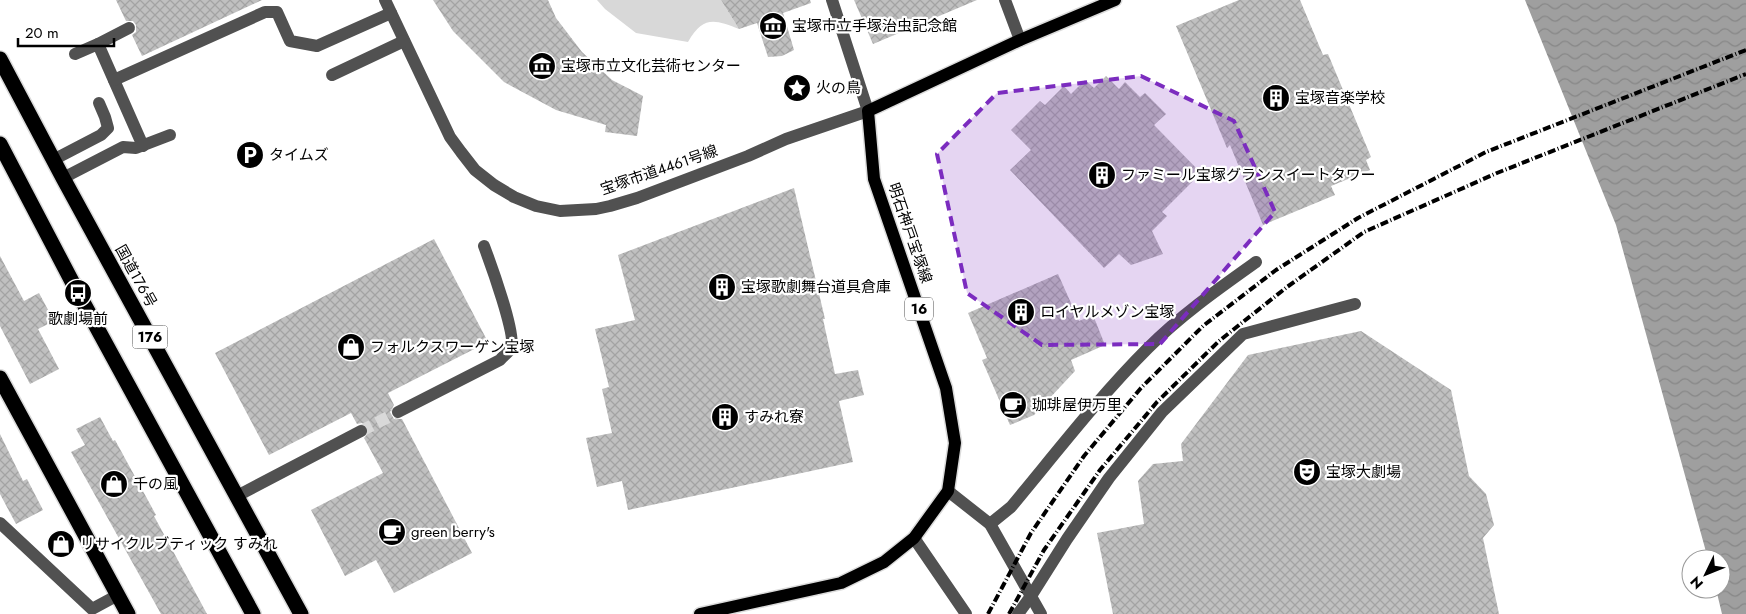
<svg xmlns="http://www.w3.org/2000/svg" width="1746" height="614" font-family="Jost,'Noto Sans JP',sans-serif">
<defs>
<pattern id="water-waves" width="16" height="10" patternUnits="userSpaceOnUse" patternTransform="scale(1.25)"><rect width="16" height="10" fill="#9f9f9f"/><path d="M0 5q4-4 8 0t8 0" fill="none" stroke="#878787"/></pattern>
<pattern id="building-cross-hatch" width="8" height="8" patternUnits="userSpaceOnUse" patternTransform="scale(1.25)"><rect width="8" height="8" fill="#c0c0c0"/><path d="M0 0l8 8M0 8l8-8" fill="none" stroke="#a3a3a3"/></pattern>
</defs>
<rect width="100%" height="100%" fill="#fff"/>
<path fill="#d8d8d8" d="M597,0H721L739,29C714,19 703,16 688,42L636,33L605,9Z"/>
<path fill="url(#water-waves)" d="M1525,0H1746V614H1722L1716,589H1721V559H1708L1616,225Z"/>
<g fill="url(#building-cross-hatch)">
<path d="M116,0H262L142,56L132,35L136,32V25L133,21H126Z"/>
<path d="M433,0H548L556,18L582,52L612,80L643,96L637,136L605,132L606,125L556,110L504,82L453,31Z"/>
<path d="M721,0H810L811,3L783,13L794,50L782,56L768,57L757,23L739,29Z"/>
<path d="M854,0H977L873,44Z"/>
<path d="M1239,0H1300L1323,55L1328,54L1371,157L1366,160L1370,170L1331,186L1335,195L1263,225L1230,145L1227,148L1176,26Z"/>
<path d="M1106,76L1119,89L1125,82L1140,97L1145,93L1166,114L1154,125L1201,173L1162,212L1167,216L1152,231L1163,254L1131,265L1119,254L1104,268L1010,170L1031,150L1011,130L1040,101L1045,105L1064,86L1071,94L1085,80L1094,88Z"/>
<path d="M794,188L825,319H823L835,374L858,370L864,395L839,401L853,462L628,510L622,481L597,487L586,438L612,433L602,389L609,387L595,329L635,320L618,255Z"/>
<path d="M434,239L488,342L388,393L394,405L390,412L394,419H402L472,553L394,593L376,560L345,576L311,510L383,473L364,438L369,432L368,427L362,423L357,424L351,413L269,455L215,353Z"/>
<path d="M0,256L24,301L39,293L54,321L38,329L59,369L30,384L0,326Z"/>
<path d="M1058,274L1079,321L1093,315L1105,345L1071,360L1075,371L1034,415L1010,425L982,360L987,358L968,313Z"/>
<path d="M1361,331L1451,390L1469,476L1486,494L1494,525L1483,538L1499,614H1113L1097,533L1144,524L1138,481L1153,464L1183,461L1181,444L1248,355Z"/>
<path d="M100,417L113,441L115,440L156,515L154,516L207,614H161L71,452L85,445L76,429Z"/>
<path d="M0,434L23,481L27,479L43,510L16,524L0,494Z"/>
</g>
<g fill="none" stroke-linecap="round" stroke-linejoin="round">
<path stroke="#d9d9d9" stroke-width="12" stroke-dasharray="12 6" stroke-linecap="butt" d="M361,431L398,412"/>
<g stroke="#dbdbdb" stroke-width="15">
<path id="major" d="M700,614L841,583L884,562L914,538L948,491L955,443L946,388L874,179L868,111L1020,40L1115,0"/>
</g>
<g stroke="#dbdbdb" stroke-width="18">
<g id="highway">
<path d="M0,59L63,178L301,614"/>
<path d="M0,144L78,293L253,614"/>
<path d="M0,378L128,614"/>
</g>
</g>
<g stroke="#515151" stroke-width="12">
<path d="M385,0L450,137L461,152L475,170L494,185L514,197L536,206L560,211L596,209L610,206L637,198L748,156L786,139L868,111L832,0"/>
<path d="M1005,0L1020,40"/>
<path d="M129,28L98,44L143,146"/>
<path d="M75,54L98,44"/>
<path d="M332,75L404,41"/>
<path d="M114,80L265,12H277L290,41L317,46L391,13"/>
<path d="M53,160L101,135L108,128L105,117L99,103"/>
<path d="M63,178L123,147L136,148L170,135"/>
<path d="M398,412L500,360C503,356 509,352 511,348C517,336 490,262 484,246"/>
<path d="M948,491L990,524L1041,614"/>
<path d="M237,496L361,431"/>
<path d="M0,523L92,609L118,595"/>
<path d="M990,524L1011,507C1056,453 1099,397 1148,348C1181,315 1218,289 1256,262"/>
<path d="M914,538L966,614"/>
<path d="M1018,614L1031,596L1067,539L1109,478L1162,412L1243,334L1355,304"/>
</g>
<use href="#major" stroke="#000" stroke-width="12"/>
<use href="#highway" stroke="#000" stroke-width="15"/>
<g stroke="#000" stroke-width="4" stroke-dasharray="8 2.5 1 2.5" stroke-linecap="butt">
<path d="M988,614L1031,533L1084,456L1141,388L1203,326L1276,270L1358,218L1486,152L1746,50"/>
<path d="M1009,614L1044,550L1100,470L1157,402L1219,341L1287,287L1364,232L1497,173L1746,74"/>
</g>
</g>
<path fill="#7b2cbf" fill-opacity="0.2" stroke="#7b2cbf" stroke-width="4" stroke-dasharray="10 6" stroke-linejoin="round" d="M1141,76L1234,121L1275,212L1160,344L1042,345L967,293L937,154L997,93Z"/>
<defs>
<g id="museum-disc" transform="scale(1.4375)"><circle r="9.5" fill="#000" stroke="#fff"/><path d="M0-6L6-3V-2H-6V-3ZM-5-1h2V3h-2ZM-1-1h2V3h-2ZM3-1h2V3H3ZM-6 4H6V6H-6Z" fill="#fff"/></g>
<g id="sight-disc" transform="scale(1.4375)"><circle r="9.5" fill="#000" stroke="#fff"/><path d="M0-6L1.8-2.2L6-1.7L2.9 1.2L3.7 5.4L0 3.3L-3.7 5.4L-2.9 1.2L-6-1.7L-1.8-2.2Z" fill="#fff"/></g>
<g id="building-disc" transform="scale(1.4375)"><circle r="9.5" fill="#000" stroke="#fff"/><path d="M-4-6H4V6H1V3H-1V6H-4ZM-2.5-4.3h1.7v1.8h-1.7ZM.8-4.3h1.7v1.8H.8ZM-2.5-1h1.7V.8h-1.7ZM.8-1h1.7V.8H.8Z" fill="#fff"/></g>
<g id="parking-disc" transform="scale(1.4375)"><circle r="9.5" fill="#000" stroke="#fff"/><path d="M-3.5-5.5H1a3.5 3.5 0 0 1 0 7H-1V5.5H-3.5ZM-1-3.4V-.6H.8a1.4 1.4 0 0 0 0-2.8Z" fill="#fff"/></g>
<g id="bus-disc" transform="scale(1.4375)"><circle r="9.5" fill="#000" stroke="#fff"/><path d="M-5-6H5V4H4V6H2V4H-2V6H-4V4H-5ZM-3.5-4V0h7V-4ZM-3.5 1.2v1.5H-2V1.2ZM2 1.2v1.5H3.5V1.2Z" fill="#fff"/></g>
<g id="shop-disc" transform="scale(1.4375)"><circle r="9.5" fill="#000" stroke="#fff"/><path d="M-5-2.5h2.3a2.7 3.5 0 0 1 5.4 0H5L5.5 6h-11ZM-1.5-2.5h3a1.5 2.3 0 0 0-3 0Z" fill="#fff"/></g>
<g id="cafe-disc" transform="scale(1.4375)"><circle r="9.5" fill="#000" stroke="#fff"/><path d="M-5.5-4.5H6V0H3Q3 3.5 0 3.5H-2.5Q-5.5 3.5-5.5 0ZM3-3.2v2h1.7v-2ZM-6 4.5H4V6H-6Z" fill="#fff"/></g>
<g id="theatre-disc" transform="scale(1.4375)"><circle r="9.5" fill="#000" stroke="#fff"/><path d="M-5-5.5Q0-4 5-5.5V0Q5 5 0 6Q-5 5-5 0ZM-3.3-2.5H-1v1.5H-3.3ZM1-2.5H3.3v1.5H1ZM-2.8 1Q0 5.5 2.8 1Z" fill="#fff"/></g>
</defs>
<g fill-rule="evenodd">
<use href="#museum-disc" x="773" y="26"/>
<use href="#museum-disc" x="542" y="66"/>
<use href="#sight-disc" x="797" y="88"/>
<use href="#building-disc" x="1276" y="98"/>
<use href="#parking-disc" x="250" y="155"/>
<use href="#building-disc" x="1102" y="175"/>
<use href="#building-disc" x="722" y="287"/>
<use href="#bus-disc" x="78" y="293"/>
<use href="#building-disc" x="1021" y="312"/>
<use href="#shop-disc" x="351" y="347"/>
<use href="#cafe-disc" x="1013" y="405"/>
<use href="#building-disc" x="725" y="417"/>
<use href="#theatre-disc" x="1307" y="472"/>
<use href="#shop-disc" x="114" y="484"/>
<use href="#cafe-disc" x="392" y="532"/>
<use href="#shop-disc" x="61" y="544"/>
</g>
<g text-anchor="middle" stroke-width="4.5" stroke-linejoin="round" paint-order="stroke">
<g fill="#fff" stroke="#4c4c4c" stroke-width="1">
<rect x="905" y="297.5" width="28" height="23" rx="4"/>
<rect x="132.5" y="325.5" width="35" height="23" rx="4"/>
</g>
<g font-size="14" font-weight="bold" fill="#000">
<text x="919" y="314">16</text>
<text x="150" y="342">176</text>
</g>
<g font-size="15" fill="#000" stroke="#fff" text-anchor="start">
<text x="792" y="31">宝塚市立手塚治虫記念館</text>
<text x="561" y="71">宝塚市立文化芸術センター</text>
<text x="816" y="93">火の鳥</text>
<text x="1295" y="103">宝塚音楽学校</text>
<text x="269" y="160">タイムズ</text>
<text x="1121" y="180">ファミール宝塚グランスイートタワー</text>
<text x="741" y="292">宝塚歌劇舞台道具倉庫</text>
<text x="1040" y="317">ロイヤルメゾン宝塚</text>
<text x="78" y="324" text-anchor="middle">歌劇場前</text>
<text x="370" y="352">フォルクスワーゲン宝塚</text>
<text x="1032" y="410">珈琲屋伊万里</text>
<text x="744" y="422">すみれ寮</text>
<text x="1326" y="477">宝塚大劇場</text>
<text x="133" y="489">千の風</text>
<text x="411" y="537">green berry's</text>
<text x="80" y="549">リサイクルブティック すみれ</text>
</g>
<g font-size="15" fill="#000" stroke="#fff">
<text transform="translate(659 170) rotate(-19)" y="5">宝塚市道4461号線</text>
<text transform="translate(910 233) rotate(71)" y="5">明石神戸宝塚線</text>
<text transform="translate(136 276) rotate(61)" y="5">国道176号</text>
</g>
</g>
<g transform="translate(1706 574) rotate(227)"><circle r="24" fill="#ffffff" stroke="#999999"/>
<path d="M0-4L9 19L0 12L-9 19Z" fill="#000000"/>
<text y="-8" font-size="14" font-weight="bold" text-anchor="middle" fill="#000000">N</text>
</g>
<path d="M18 38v8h96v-8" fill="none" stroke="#000000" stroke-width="2.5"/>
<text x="25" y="38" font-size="15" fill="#000000" stroke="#ffffff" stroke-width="4" paint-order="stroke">20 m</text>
</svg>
